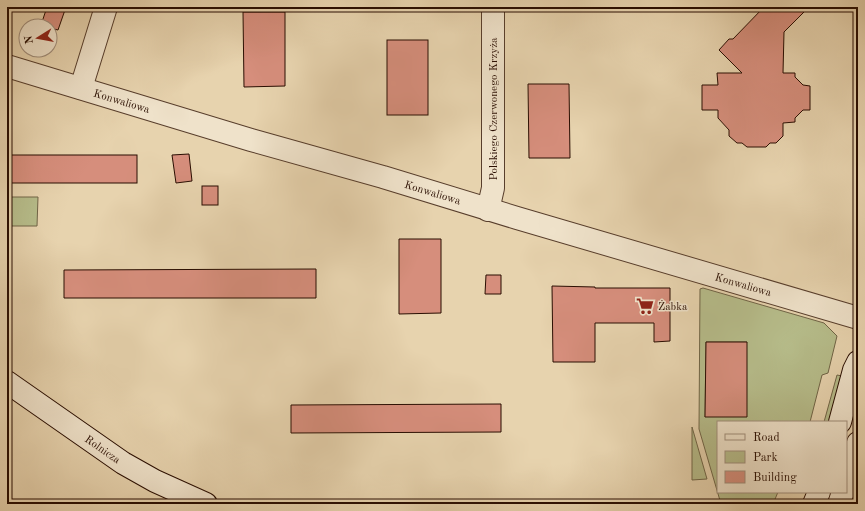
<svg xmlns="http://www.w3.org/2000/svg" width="865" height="511" font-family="'Old Standard TT',serif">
<rect width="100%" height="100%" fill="#e7d3ae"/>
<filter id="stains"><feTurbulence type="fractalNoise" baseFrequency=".005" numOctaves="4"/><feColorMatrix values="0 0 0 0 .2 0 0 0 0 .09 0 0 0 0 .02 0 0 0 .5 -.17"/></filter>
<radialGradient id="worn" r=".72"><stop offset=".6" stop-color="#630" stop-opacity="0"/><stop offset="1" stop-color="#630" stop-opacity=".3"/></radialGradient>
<g fill="#b6bc8a" stroke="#706446" fill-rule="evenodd">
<path d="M7,197H38L37,226H7Z"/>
<path d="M703,288L824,323L837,336L828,373L822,375L810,422H718V492H778L773,504H721L699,429L700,289ZM706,342H747L705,417Z"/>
<path d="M837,375L842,376L829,422H824Z"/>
<path d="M692,427L707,479L692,480Z"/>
</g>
<g fill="#d68e7c" stroke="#290d01">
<path d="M47,7H66L58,30L50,28V26L41,25Z"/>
<path d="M764,7H809L784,32L783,73H795V77L803,85L810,86V110H803L795,118V122L783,123V136L776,143H770L766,147H747L742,143H737L729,136V130L718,118V110H702V85H718L717,73H742L719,50L729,39H733Z"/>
<path d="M243,12H285V86L244,87Z"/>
<rect x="387" y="40" width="41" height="75"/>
<path d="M528,84H569L570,158H529Z"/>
<path d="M189,154L192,181L176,183L172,155Z"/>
<rect x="7" y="155" width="130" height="28"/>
<rect x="202" y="186" width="16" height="19"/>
<path d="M399,239H441V313L399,314Z"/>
<path d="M316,269V298H64V270Z"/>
<path d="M486,275H501V294H485Z"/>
<path d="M552,286L595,287V288H670V341L654,342V323H595V362H553Z"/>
<path d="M706,342H747V417H705Z"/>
<path d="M501,404V432L291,433V405Z"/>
</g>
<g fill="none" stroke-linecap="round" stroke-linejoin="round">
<g stroke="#583e2c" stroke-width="24">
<g id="street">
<path id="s1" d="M7,66L251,140L383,177L517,218L858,318"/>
<path d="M81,88L106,7"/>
<path d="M488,210L493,188V7"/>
</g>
</g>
<g stroke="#290d01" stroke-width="24">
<g id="secondary">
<path id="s2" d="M7,382L123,463L155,481L206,504"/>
<path d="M840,422L854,370L858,362"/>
<path d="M846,484L858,443"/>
<path d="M814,504L819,492"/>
<path d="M839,504L843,492"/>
</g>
</g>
<use href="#street" stroke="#efe2ca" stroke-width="22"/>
<use href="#secondary" stroke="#efe2ca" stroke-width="22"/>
</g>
<defs>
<g id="supermarket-bare" transform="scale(1.38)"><path d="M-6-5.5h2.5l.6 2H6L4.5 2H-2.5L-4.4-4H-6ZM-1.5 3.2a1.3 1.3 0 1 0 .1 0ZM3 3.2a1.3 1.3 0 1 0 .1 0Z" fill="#8f2418" stroke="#efe2ca" stroke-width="2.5" paint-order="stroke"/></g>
</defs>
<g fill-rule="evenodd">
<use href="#supermarket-bare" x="645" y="306"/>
</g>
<g text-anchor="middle" stroke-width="3" stroke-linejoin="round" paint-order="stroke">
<g font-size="11" fill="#290d01" stroke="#efe2ca">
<text dy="4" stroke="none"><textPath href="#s1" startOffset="120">Konwaliowa</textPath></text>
<text transform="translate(493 109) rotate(-90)" y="4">Polskiego Czerwonego Krzyża</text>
<text dy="4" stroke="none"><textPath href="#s1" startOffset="444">Konwaliowa</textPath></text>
<text dy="4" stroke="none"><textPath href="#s1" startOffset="768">Konwaliowa</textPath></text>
<text dy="4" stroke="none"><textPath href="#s2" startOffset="117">Rolnicza</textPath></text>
</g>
<g font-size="11" fill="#290d01" stroke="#efe2ca" text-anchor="start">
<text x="658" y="310">Żabka</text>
</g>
</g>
<rect width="865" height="511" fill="none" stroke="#e7d3ae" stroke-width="24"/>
<rect x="8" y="8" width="849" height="495" fill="none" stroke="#290d01" stroke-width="2"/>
<rect x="12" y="12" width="841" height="487" fill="none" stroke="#290d01"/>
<rect x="717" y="421" width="130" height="72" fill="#efe2ca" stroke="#a08d7a"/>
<rect x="725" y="434" width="20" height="6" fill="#efe2ca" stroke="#a08d7a"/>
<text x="753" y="441" font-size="12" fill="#290d01">Road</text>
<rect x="725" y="451" width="20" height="12" fill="#b6bc8a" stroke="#a08d7a"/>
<text x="753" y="461" font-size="12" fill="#290d01">Park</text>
<rect x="725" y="471" width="20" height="12" fill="#d68e7c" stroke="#a08d7a"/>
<text x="753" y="481" font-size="12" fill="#290d01">Building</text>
<g transform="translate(38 38) rotate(259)"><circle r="19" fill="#efe2ca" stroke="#a08d7a"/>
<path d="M0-3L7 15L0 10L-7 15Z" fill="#8f2418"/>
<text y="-6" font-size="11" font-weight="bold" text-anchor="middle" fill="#290d01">N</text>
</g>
<rect width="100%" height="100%" filter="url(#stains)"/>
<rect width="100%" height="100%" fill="url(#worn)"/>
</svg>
